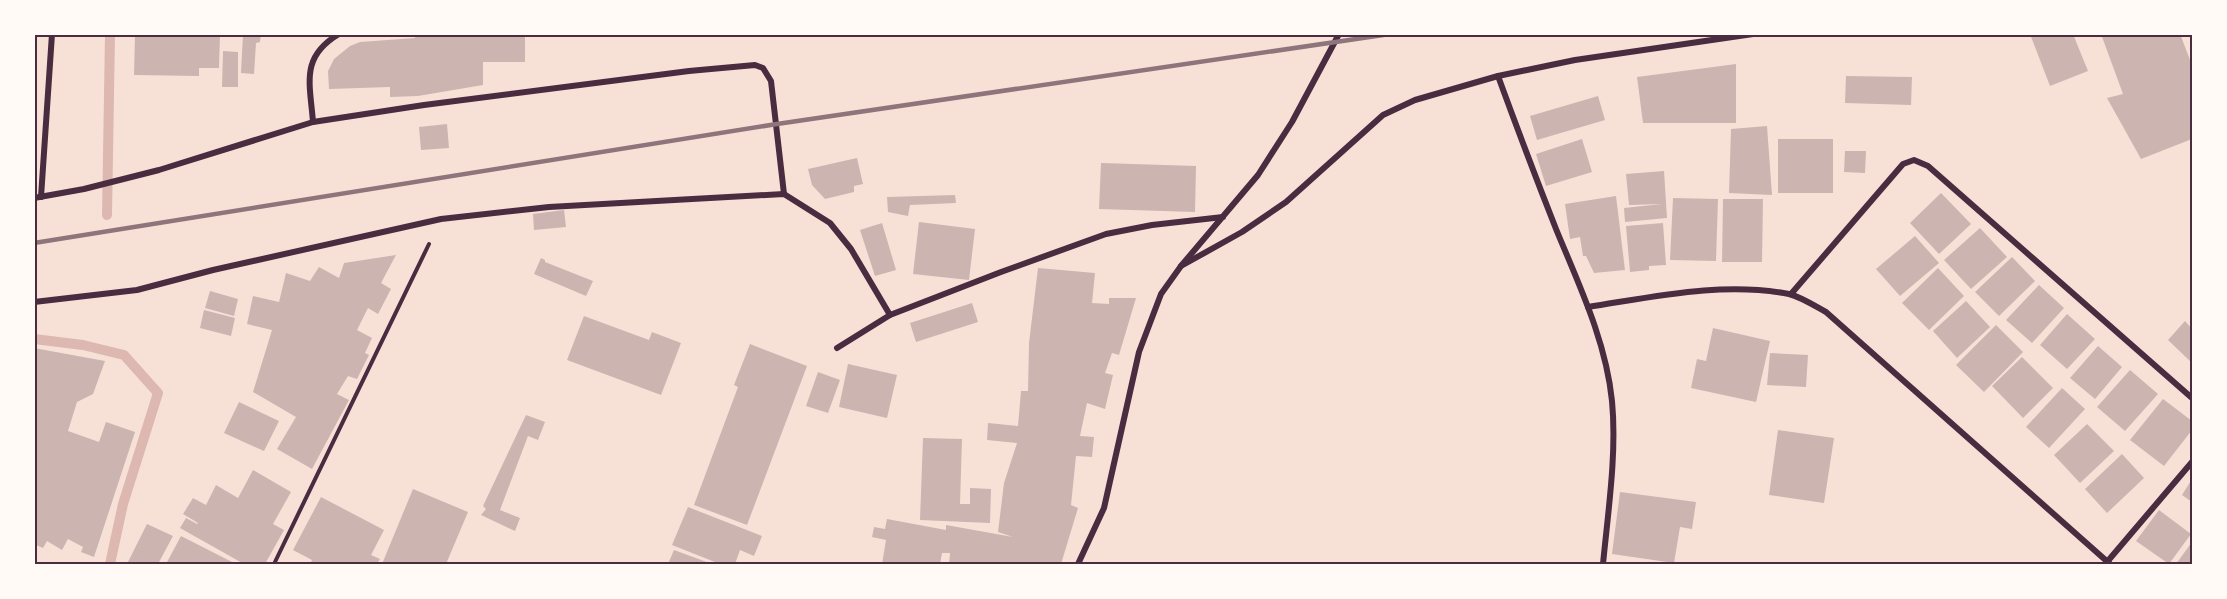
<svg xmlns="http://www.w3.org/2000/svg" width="2227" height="599" font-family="Helvetica,sans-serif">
<rect width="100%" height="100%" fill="#f7e1d7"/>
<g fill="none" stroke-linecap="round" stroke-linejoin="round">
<g stroke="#dcb8b0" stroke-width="10">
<path d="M107,215L110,34"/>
<path d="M34,339L83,345L124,355L158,393L123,504L110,564"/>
</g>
</g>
<g fill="#ccb4b1">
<path d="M135,34H220L219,68H199V76L134,75Z"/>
<path d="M243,34H261L260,42L256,43L254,74L241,73Z"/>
<path d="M415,34H525V62H483V85L418,96L390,97V87L329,89L328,71L334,59L350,46L360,42L415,38Z"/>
<path d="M2030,34H2073L2088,71L2050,86Z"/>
<path d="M2101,34H2180L2192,65V139L2141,159L2107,98L2123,94Z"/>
<path d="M223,51L238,52V87H222Z"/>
<path d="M1736,64V123H1643L1637,77Z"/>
<path d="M1846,76L1912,77L1911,105L1845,103Z"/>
<path d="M1598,96L1605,120L1537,140L1530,116Z"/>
<path d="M447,124L449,148L421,150L419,127Z"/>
<path d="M1767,126L1772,195L1729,193L1731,129Z"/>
<path d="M1582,139L1592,172L1546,186L1536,154Z"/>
<rect x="1778" y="139" width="55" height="54"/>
<path d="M1845,151H1866L1865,173L1844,172Z"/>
<path d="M857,158L863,184L854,186V192L825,199L812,185L808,169Z"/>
<path d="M1101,163L1196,166L1195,212L1099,209Z"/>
<path d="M1664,171L1667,218L1625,222L1624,208L1662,204L1629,205L1626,174Z"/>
<path d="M1941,193L1971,224L1939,254L1910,223Z"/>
<path d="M955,195L956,203L910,205L908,216L888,212L887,197Z"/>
<path d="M1616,196L1625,270L1594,273L1586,256H1583L1580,237L1570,239L1565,204Z"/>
<path d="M1673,198L1718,199L1716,261L1670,260Z"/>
<path d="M1723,199H1763L1762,262H1722Z"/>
<path d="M564,210L566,227L534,230L533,214Z"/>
<path d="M919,222L975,229L969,280L913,274Z"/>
<path d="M882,223L896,270L875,276L860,230Z"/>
<path d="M1663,223L1666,265L1649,266V270L1630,272L1626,226Z"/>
<path d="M1980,228L2007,257L1971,289L1944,260Z"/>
<path d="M1915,236L1939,263L1900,296L1876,269Z"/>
<path d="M396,255L381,283L391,289L378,314L368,308L357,330L372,338L365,353L369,355L357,379L348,376L337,394L349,400L312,469L277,449L296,417L253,392L272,330L247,324L253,296L279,302L286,273L310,281L319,267L339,278L344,263Z"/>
<path d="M2012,257L2035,281L1999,316L1975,292Z"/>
<path d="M541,258L545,260V262L593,281L586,296L534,274Z"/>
<path d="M1038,268L1095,273L1092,303L1109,304V298H1136L1119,355L1112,353L1105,373L1113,375L1105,409L1087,403L1080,436L1094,437L1092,457L1076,456L1071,505L1078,508L1061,564H949L950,553H942L940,564H882L886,540L872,537L874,527L885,529L887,519L946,530V525L1013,537L998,532L1004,483L1017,443L987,440L988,423L1018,426L1021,391H1028L1029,343Z"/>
<path d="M1938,268L1964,296L1929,330L1902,303Z"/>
<path d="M2039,285L2064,308L2032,343L2006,320Z"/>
<path d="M210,291L238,299L234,316L205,308Z"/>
<path d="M1966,301L1990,327L1957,358L1933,331Z"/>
<path d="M972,303L978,322L916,342L910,323Z"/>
<path d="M204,310L235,318L231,336L200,328Z"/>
<path d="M2067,314L2095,339L2067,369L2040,345Z"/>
<path d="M584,316L649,340L652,332L681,343L661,395L567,360Z"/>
<path d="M2185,321L2192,329V363L2168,340Z"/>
<path d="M1996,325L2023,352L1984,392L1956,365Z"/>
<path d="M1713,328L1770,341L1756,402L1691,388L1697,359L1706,361Z"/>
<path d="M750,344L807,366L747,525L694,505L738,387L734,385Z"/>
<path d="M2098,346L2122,367L2095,399L2070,378Z"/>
<path d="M34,348L105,361L93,394L77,402L68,431L99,442L106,422L135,432L94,557L81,552L83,547L68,539L62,550L47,541L43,548L34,544Z"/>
<path d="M1770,353L1808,355L1806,387L1767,385Z"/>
<path d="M2022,357L2053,388L2023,418L1992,386Z"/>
<path d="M848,364L897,375L887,418L839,407Z"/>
<path d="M2130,370L2158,394L2125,431L2097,407Z"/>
<path d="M818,372L840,380L828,413L806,406Z"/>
<path d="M2062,388L2085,409L2049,448L2026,427Z"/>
<path d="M2163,399L2192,421V430L2164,466L2130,440Z"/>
<path d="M239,402L279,421L264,451L224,433Z"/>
<path d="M526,415L545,422L538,440L528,436L500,510L520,518L515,531L481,515L486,509L483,506Z"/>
<path d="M2087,424L2114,451L2080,483L2054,455Z"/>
<path d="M1778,430L1834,438L1824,503L1769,495Z"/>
<path d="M923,438L962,439L960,504H970V488L991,489L990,523L920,520Z"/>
<path d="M2122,454L2144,478L2107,513L2085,489Z"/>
<path d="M253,470L291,492L273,524L284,530L265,564H244L180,528L186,518L197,524L198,523L183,514L193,498L206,505L216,485L238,498Z"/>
<path d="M2192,479V502L2182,495Z"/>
<path d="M413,489L468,512L446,564H382Z"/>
<path d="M1620,492L1696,502L1692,529L1680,527L1674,563L1612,554Z"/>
<path d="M321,497L384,530L371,555L380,559L377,564H330L326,562L324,564H310L312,560L293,550Z"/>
<path d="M688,507L762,536L754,556L740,550L735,564H720L672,545Z"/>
<path d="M2159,510L2191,534L2169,564L2136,541Z"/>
<path d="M147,524L173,536L158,564H127Z"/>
<path d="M181,536L236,564H166Z"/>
<path d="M2192,542V564H2176Z"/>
<path d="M674,550L712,564H668Z"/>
</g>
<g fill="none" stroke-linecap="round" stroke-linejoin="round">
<path stroke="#4a2c40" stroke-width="4" d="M274,564L429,244"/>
<g stroke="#4a2c40" stroke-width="6">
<path d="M1498,76C1517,128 1536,178 1556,229C1579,285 1606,341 1612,401C1617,453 1608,512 1603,564"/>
<path d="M313,122C310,83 300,57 339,34"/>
<path d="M41,197L52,34"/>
<path d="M34,198L84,189L159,170L313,122L424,105L689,71L755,65L763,68L771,81L784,194"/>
<path d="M1181,266L1242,232L1286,202L1383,115L1415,100L1498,76L1575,60L1753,34"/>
<path d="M1791,294L1903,164L1914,160L1928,166L2192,398"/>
<path d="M34,302L137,290L213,270L441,219L549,207L784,194L830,223L851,249L890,315"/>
<path d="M1588,307C1653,297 1723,281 1789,294C1801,297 1815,306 1826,312L2110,564"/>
<path d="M837,348L890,315L1001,272L1106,234L1152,225L1223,217"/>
<path d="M2107,562L2192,462"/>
<path d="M1078,564L1104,508L1139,352L1161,294L1181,266L1258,175L1292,122L1339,34"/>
</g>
<path stroke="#8f747c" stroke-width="4.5" d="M34,243L777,124L1390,34"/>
</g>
<rect width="2227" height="599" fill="none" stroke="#fffaf5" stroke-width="72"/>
<rect x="36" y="36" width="2155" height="527" fill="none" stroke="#4a2c40" stroke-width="2"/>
</svg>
